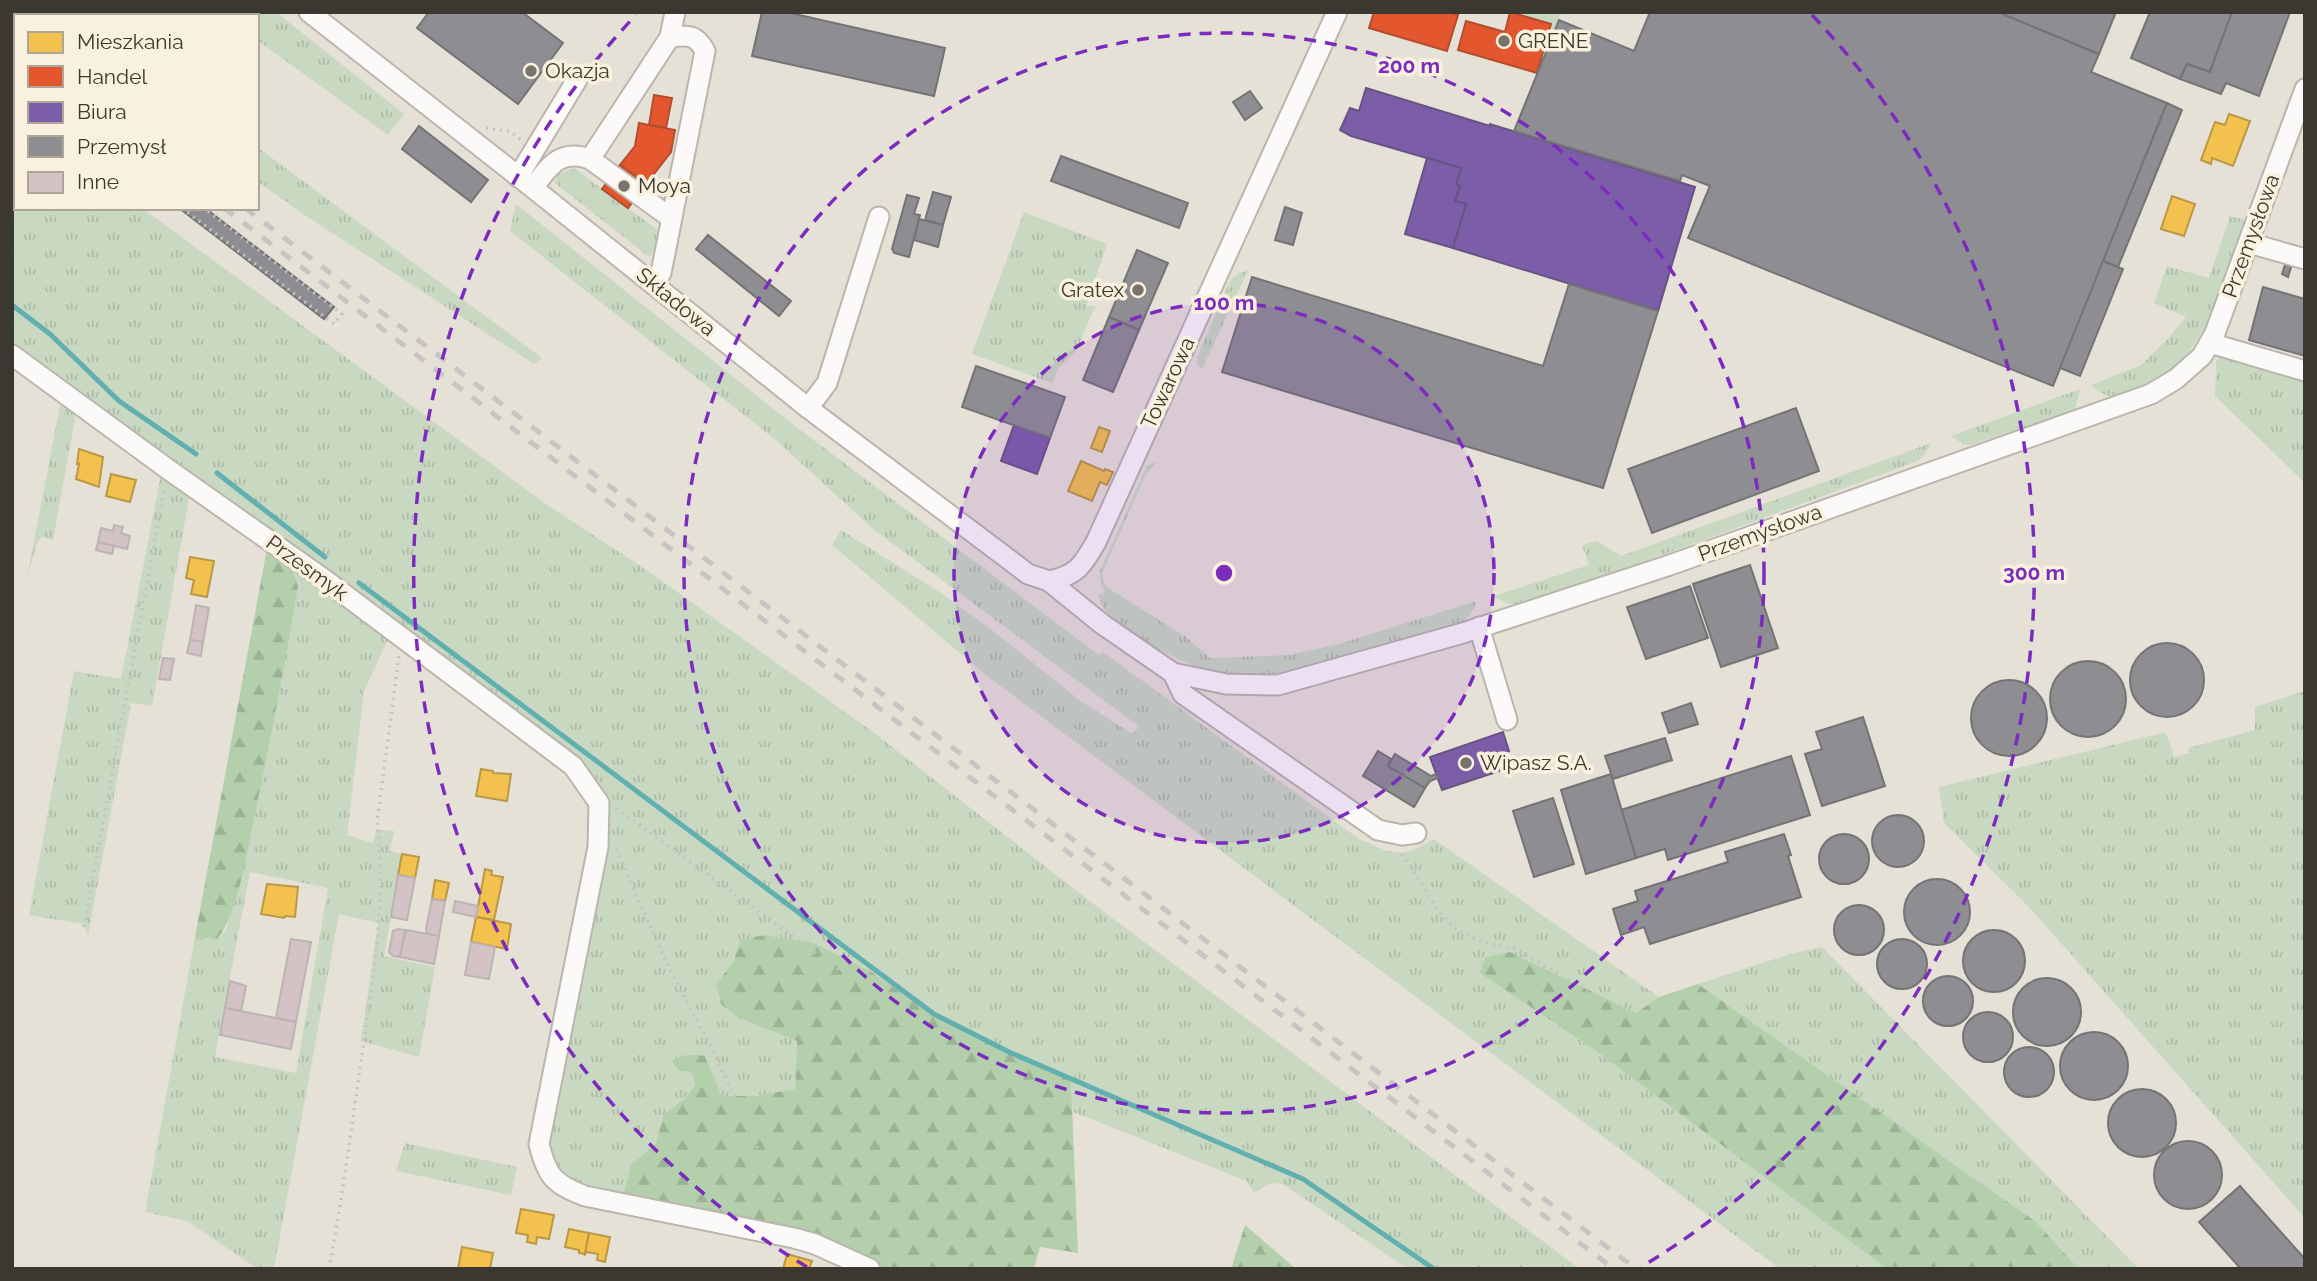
<svg xmlns="http://www.w3.org/2000/svg" width="2317" height="1281" font-family="Raleway,sans-serif">
<defs>
<pattern id="grass-tufts" width="24" height="20" patternUnits="userSpaceOnUse" patternTransform="scale(1.75)"><rect width="24" height="20" fill="#c9d9c1"/><path d="M3 7l-1-3M5 7V3M7 7l1-3M15 17l-1-3M17 17v-4M19 17l1-3" fill="none" stroke="#aebba6"/></pattern>
<pattern id="forest-firs" width="22" height="20" patternUnits="userSpaceOnUse" patternTransform="scale(1.75)"><rect width="22" height="20" fill="#b4cfac"/><path d="M5 1l3.5 6h-7zM16 11l3.5 6h-7z" fill="#9cb294"/></pattern>
</defs>
<rect width="100%" height="100%" fill="#e6e1d7"/>
<g fill="url(#grass-tufts)" fill-rule="evenodd">
<path d="M219,12H276L404,114L388,135L257,40V16H224Z"/>
<path d="M1513,12H1561L1538,73L1551,24Z"/>
<path d="M12,111L16,114V208H142L546,504L651,573L873,732L1095,905L1580,1269H1408L1283,1184L1271,1183L1254,1193L1247,1181L1073,1112L1071,1080L935,1017L870,971L814,943L765,935L741,940L733,962L716,984L721,1004L737,1017L797,1041L795,1089L757,1096H722L705,1056L692,1073L695,1085L686,1098L664,1114L656,1143L631,1165L622,1199L560,1187L538,1149L604,795L390,635L364,691L347,835L373,843L376,829L394,831L390,851L402,854L384,956L435,967L419,1057L361,1041L378,923L339,914L274,1269H258L187,1221L145,1212L195,937L217,939L226,930L245,860L293,573L298,566L191,487L152,706L131,703L88,936L83,924L29,915L74,671L121,679L163,465L78,402L53,540L42,537L37,543L26,582L63,390L12,352ZM250,872L328,888L296,1073L215,1057Z"/>
<path d="M257,147L542,358L534,364L306,216L257,181Z"/>
<path d="M574,168L659,231C661,244 659,249 649,257L555,183L558,174Z"/>
<path d="M516,204L795,426L1099,655L1103,652L1359,839C1394,854 1399,860 1434,839L1659,997L1636,1013L1510,952L1480,973L1596,1051L1887,1269H1780L987,676L832,545L841,530L941,593L996,633L1082,702L1131,733L1140,727L873,529L777,441L510,231Z"/>
<path d="M1024,212L1107,244L1086,306H1095L1076,351L1059,367L1052,383L972,354Z"/>
<path d="M2230,216L2246,220C2227,274 2212,339 2164,377C2156,383 2144,386 2135,390C2116,397 2107,401 2091,385L2141,365L2166,341L2186,317L2154,303L2167,266L2209,278Z"/>
<path d="M1248,271L1202,369L1197,364V357L1231,279L1239,273Z"/>
<path d="M2221,353L2245,363L2305,380V483L2215,396L2216,362Z"/>
<path d="M2080,389L2075,410L1971,445L1963,444L1951,436Z"/>
<path d="M1931,443L1926,453L1918,461L1682,548L1517,605L1508,604L1494,596L1589,565L1582,545L1597,541L1621,556Z"/>
<path d="M1158,461L1146,474L1102,573L1105,586L1186,637L1210,658L1289,655L1339,644L1476,601C1474,612 1469,618 1459,624C1379,649 1294,687 1210,670C1189,666 1170,655 1151,645C1140,638 1112,620 1105,610C1102,606 1100,599 1098,595L1105,592L1101,585L1100,571L1147,466Z"/>
<path d="M2305,691V1218L2028,906L1944,823L1939,787L2166,732L2174,757L2189,753L2188,748L2255,730V707Z"/>
<path d="M1822,947L2139,1269H2079L2036,1222L1698,984L1790,954Z"/>
<path d="M405,1143L517,1167L511,1195L396,1171Z"/>
</g>
<g fill="url(#forest-firs)">
<path d="M268,543L298,566L293,573L298,586C285,667 269,747 252,828C246,857 236,919 217,939L195,937Z"/>
<path d="M765,935L814,943L870,971L935,1016L1071,1080L1078,1253L1040,1247L1034,1269H873L622,1199L631,1165L656,1143L664,1114L686,1098L695,1085L692,1073L678,1070L672,1061C683,1055 693,1054 705,1056L722,1096H757L795,1089L797,1041L737,1017L721,1004L716,984L733,962L741,939Z"/>
<path d="M1510,952L1636,1013L1659,997L1698,984L2036,1222L2079,1269H1887L1596,1051L1480,973L1485,958Z"/>
<path d="M1245,1225L1296,1269H1231Z"/>
</g>
<g fill="#f2c14e" stroke="#bb9845" stroke-width="2">
<path d="M2229,114L2250,121L2233,166L2212,158L2211,164L2201,160L2215,122L2225,125Z"/>
<path d="M2172,196L2195,204L2184,236L2161,229Z"/>
<path d="M1099,427L1110,431L1102,452L1091,448Z"/>
<path d="M79,449L103,457L99,487L76,479L79,464H77Z"/>
<path d="M1081,461L1104,471L1105,469L1113,472L1107,485L1100,482L1092,501L1068,491Z"/>
<path d="M111,474L136,480L130,502L106,496Z"/>
<path d="M190,557L214,561L207,597L191,594L194,580L186,578Z"/>
<path d="M481,769L493,771V773L511,774L507,801L476,796Z"/>
<path d="M402,854L419,857L415,878L398,875Z"/>
<path d="M485,869L492,871L491,875L503,877L494,920L476,917Z"/>
<path d="M435,880L449,883L445,901L432,899Z"/>
<path d="M267,884L298,887L295,917L285,916L284,918L261,914Z"/>
<path d="M476,917L511,924L507,949L471,942Z"/>
<path d="M521,1209L554,1215L549,1239L537,1237L536,1244L527,1242L528,1235L516,1233Z"/>
<path d="M569,1229L589,1233L585,1254L579,1253V1250L565,1247Z"/>
<path d="M589,1233L610,1237L605,1262L597,1260L598,1254L587,1252L585,1254Z"/>
<path d="M462,1247L493,1253L490,1269H458Z"/>
<path d="M787,1254L812,1261L809,1269H783Z"/>
</g>
<g fill="#e4572e" stroke="#b14e2f" stroke-width="2">
<path d="M1374,12H1448L1458,15L1447,51L1369,28Z"/>
<path d="M1510,12L1551,24L1537,73L1458,50L1466,21L1505,32Z"/>
<path d="M654,95L672,98L666,128L649,125Z"/>
<path d="M639,123L675,130L671,152L646,184L620,165L635,146Z"/>
<path d="M620,165L646,184L628,208L602,189Z"/>
</g>
<g fill="#7b5ea7" stroke="#685384" stroke-width="2">
<path d="M1366,88L1490,126V124L1695,187L1658,311L1453,248L1466,204L1455,201L1460,186L1456,184L1461,168L1351,136L1340,130L1350,108L1359,111Z"/>
<path d="M1427,158L1461,168L1456,184L1460,186L1455,201L1466,204L1453,248L1405,234Z"/>
<path d="M1014,425L1050,438L1037,474L1001,461Z"/>
<path d="M1503,732L1509,751L1497,755L1502,770L1442,790L1430,757Z"/>
</g>
<g fill="#8d8d92" stroke="#747475" stroke-width="2">
<path d="M429,12H522L563,43L518,104L417,28Z"/>
<path d="M762,12H786L945,48L934,96L752,56Z"/>
<path d="M1650,12H1998L2099,54L2091,72L2167,103L2053,386L1688,238L1710,186L1682,175L1680,181L1514,131L1559,20L1634,51Z"/>
<path d="M1998,12H2116L2099,54Z"/>
<path d="M2150,12H2232L2210,72L2187,64L2180,79L2131,58Z"/>
<path d="M2232,12H2290L2259,96L2226,83L2221,94L2180,79L2187,64L2210,72Z"/>
<path d="M1250,91L1262,108L1245,120L1233,102Z"/>
<path d="M2167,103L2182,110L2118,267L2103,261Z"/>
<path d="M419,126L488,180L471,202L402,149Z"/>
<path d="M1061,156L1188,203L1179,228L1051,181Z"/>
<path d="M933,192L951,197L943,225L925,220Z"/>
<path d="M907,195L919,198L914,214L920,215L909,257L894,253L892,249Z"/>
<path d="M1285,207L1302,213L1293,245L1275,240Z"/>
<path d="M179,208H205L334,307L324,319Z"/>
<path d="M919,219L943,225L938,247L914,240Z"/>
<path d="M708,235L791,301L779,316L696,249Z"/>
<path d="M1137,250L1168,263L1139,330L1109,317Z"/>
<path d="M2287,259L2293,261L2288,277L2282,274Z"/>
<path d="M2103,261L2123,269L2080,376L2060,368Z"/>
<path d="M1252,277L1543,366L1569,284L1658,311L1603,488L1222,372Z"/>
<path d="M2263,287L2305,299V356L2249,340Z"/>
<path d="M1109,317L1139,330L1113,392L1083,380Z"/>
<path d="M976,366L1065,397L1050,438L962,407Z"/>
<path d="M1796,408L1819,471L1652,533L1628,469Z"/>
<path d="M1750,565L1778,648L1721,667L1693,584Z"/>
<path d="M1690,586L1708,638L1646,659L1627,607Z"/>
<circle cx="2167" cy="680" r="37"/>
<circle cx="2088" cy="699" r="38"/>
<circle cx="2009" cy="718" r="38"/>
<path d="M1691,703L1698,724L1669,733L1662,713Z"/>
<path d="M1863,717L1885,786L1822,806L1805,754L1822,749L1816,732Z"/>
<path d="M1665,738L1672,760L1613,779L1605,756Z"/>
<path d="M1378,751L1391,759L1388,766L1425,788L1414,807L1363,776Z"/>
<path d="M1395,754L1431,776L1436,774L1438,778L1430,781L1425,788L1388,766Z"/>
<path d="M1791,756L1810,815L1668,860L1665,849L1636,858L1621,810Z"/>
<path d="M1611,774L1636,858L1586,874L1561,790Z"/>
<path d="M1553,798L1574,864L1534,877L1513,811Z"/>
<circle cx="1898" cy="841" r="26"/>
<path d="M1784,834L1791,855L1788,856L1801,897L1650,944L1644,927L1621,935L1613,909L1638,901L1635,891L1728,862L1725,852Z"/>
<circle cx="1844" cy="859" r="25"/>
<circle cx="1937" cy="912" r="33"/>
<circle cx="1859" cy="930" r="25"/>
<circle cx="1994" cy="961" r="31"/>
<circle cx="1902" cy="964" r="25"/>
<circle cx="1948" cy="1001" r="25"/>
<circle cx="2047" cy="1012" r="34"/>
<circle cx="1988" cy="1037" r="25"/>
<circle cx="2094" cy="1066" r="34"/>
<circle cx="2029" cy="1072" r="25"/>
<circle cx="2142" cy="1123" r="34"/>
<circle cx="2188" cy="1175" r="34"/>
<path d="M2240,1186L2305,1259V1269H2241L2199,1222Z"/>
</g>
<g fill="none" stroke-linecap="round" stroke-linejoin="round">
<g stroke="#62afb0" stroke-width="5">
<path d="M12,305L50,334L119,401L196,454"/>
<path d="M217,473L325,557"/>
<path d="M359,583L934,1014L1009,1052L1303,1179L1434,1269"/>
</g>
</g>
<g fill="#d3c3c4" stroke="#bbb4b2" stroke-width="2">
<path d="M114,525L123,527L121,533L130,536L127,549L98,542L101,528L113,531Z"/>
<path d="M98,542L114,546L112,554L96,550Z"/>
<path d="M196,605L209,608L203,642L190,640Z"/>
<path d="M190,640L203,642L201,656L187,653Z"/>
<path d="M163,658L174,659L170,680L159,679Z"/>
<path d="M398,875L415,878L407,920L391,917Z"/>
<path d="M432,899L445,901L439,936L427,934L426,929Z"/>
<path d="M455,901L478,906L476,917L453,912Z"/>
<path d="M398,929L405,930L400,957L393,956L389,952L393,931Z"/>
<path d="M406,930L439,936L434,964L400,957Z"/>
<path d="M291,939L311,942L296,1022L276,1018Z"/>
<path d="M471,942L495,947L489,979L465,975Z"/>
<path d="M230,981L246,986L241,1011L225,1008Z"/>
<path d="M225,1008L296,1022L291,1049L220,1035Z"/>
</g>
<g fill="none" stroke-linecap="round" stroke-linejoin="round">
<g stroke="#bab6ae" stroke-width="23">
<g id="minor">
<path d="M309,12L533,188L808,408L1028,574L1049,581L1102,624L1173,673L1226,684L1278,685L1463,633L1670,565L2151,394L2176,379L2202,356L2215,333L2305,89"/>
<path d="M670,37L675,12"/>
<path d="M590,159L671,218"/>
<path d="M518,177L578,78"/>
<path d="M533,188C550,165 560,149 590,159L670,37C688,35 696,34 705,51L661,273L653,284"/>
<path d="M2249,243L2305,259"/>
<path d="M2210,343L2305,371"/>
<path d="M12,355L169,470L328,582L573,766L599,803L598,847L539,1144C547,1177 554,1184 585,1196L794,1238L815,1244L870,1269"/>
<path d="M808,408L827,383L879,217"/>
<path d="M1049,581C1077,575 1082,566 1096,542L1337,12"/>
<path d="M1479,627L1507,720"/>
<path d="M1173,673L1183,694L1378,830L1402,835L1416,833"/>
</g>
</g>
<g stroke="#c4c3bf" stroke-width="3.5" stroke-dasharray="2 5" stroke-linecap="butt">
<path d="M12,62L16,65"/>
<path d="M12,79L16,81"/>
<path d="M486,128L511,132L521,140"/>
<path d="M182,208L334,324L342,314L204,208"/>
<path d="M616,808L839,970"/>
<path d="M616,849L668,966L714,1053L741,1110L771,1178L787,1220"/>
<path d="M1402,854L1443,917L1460,932L1485,943L1513,948L1611,1004"/>
<path d="M84,927L164,490"/>
<path d="M329,1269C342,1200 351,1131 361,1062C372,984 387,901 377,822L399,656"/>
</g>
<use href="#minor" stroke="#fbfaf9" stroke-width="19"/>
<g stroke="#c7c5c3" stroke-width="5" stroke-dasharray="12 12" stroke-linecap="butt">
<path d="M12,31L16,33"/>
<path d="M12,47L16,49"/>
<path d="M224,208L1614,1269"/>
<path d="M245,208L1636,1269"/>
</g>
</g>
<circle cx="1224" cy="573" r="270" fill="#7b2cbf" fill-opacity=".12"/>
<g fill="none" stroke="#7b2cbf" stroke-width="3.5" stroke-dasharray="12 9">
<circle cx="1224" cy="573" r="270"/>
<circle cx="1224" cy="573" r="540"/>
<path d="M807 1267A810 810 0 0 1 636 15M1812 15A810 810 0 0 1 1641 1267"/>
</g>
<g fill="#77736b" stroke="#faf0de" stroke-width="2.5">
<circle cx="1504" cy="41" r="7"/>
<circle cx="531" cy="71" r="7"/>
<circle cx="624" cy="186" r="7"/>
<circle cx="1138" cy="290" r="7"/>
<circle cx="1466" cy="763" r="7"/>
</g>
<g text-anchor="middle" stroke-width="7" stroke-linejoin="round" paint-order="stroke">
<g font-size="21" fill="#3b3831" stroke="#faf0de" text-anchor="start">
<text x="1518" y="48">GRENE</text>
<text x="545" y="78">Okazja</text>
<text x="638" y="193">Moya</text>
<text x="1124" y="297" text-anchor="end">Gratex</text>
<text x="1480" y="770">Wipasz S.A.</text>
</g>
<g font-size="21" fill="#3b3831" stroke="#faf0de">
<text transform="translate(2251 236) rotate(-70)" y="7">Przemysłowa</text>
<text transform="translate(676 302) rotate(39)" y="7">Składowa</text>
<text transform="translate(1168 383) rotate(-65)" y="7">Towarowa</text>
<text transform="translate(1760 533) rotate(-20)" y="7">Przemysłowa</text>
<text transform="translate(307 568) rotate(36)" y="7">Przesmyk</text>
</g>
</g>
<circle cx="1224" cy="573" r="10" fill="#7b2cbf" stroke="#faf0de" stroke-width="3.5"/>
<g font-size="21" text-anchor="middle" font-weight="bold" fill="#7b2cbf" stroke="#faf0de" stroke-width="7" stroke-linejoin="round" paint-order="stroke">
<text x="1409" y="73">200 m</text>
<text x="1224" y="310">100 m</text>
<text x="2034" y="580">300 m</text>
</g>
<rect width="2317" height="1281" fill="none" stroke="#3b3831" stroke-width="28"/>
<rect x="14" y="14" width="245" height="196" fill="#faf0de" stroke="#aea699" stroke-width="2"/>
<rect x="28" y="32" width="35" height="21" fill="#f2c14e" stroke="#aea699" stroke-width="2"/>
<text x="77" y="49" font-size="21" fill="#3b3831">Mieszkania</text>
<rect x="28" y="66" width="35" height="21" fill="#e4572e" stroke="#aea699" stroke-width="2"/>
<text x="77" y="84" font-size="21" fill="#3b3831">Handel</text>
<rect x="28" y="102" width="35" height="21" fill="#7b5ea7" stroke="#aea699" stroke-width="2"/>
<text x="77" y="119" font-size="21" fill="#3b3831">Biura</text>
<rect x="28" y="136" width="35" height="21" fill="#8d8d92" stroke="#aea699" stroke-width="2"/>
<text x="77" y="154" font-size="21" fill="#3b3831">Przemysł</text>
<rect x="28" y="172" width="35" height="21" fill="#d3c3c4" stroke="#aea699" stroke-width="2"/>
<text x="77" y="189" font-size="21" fill="#3b3831">Inne</text>
</svg>
